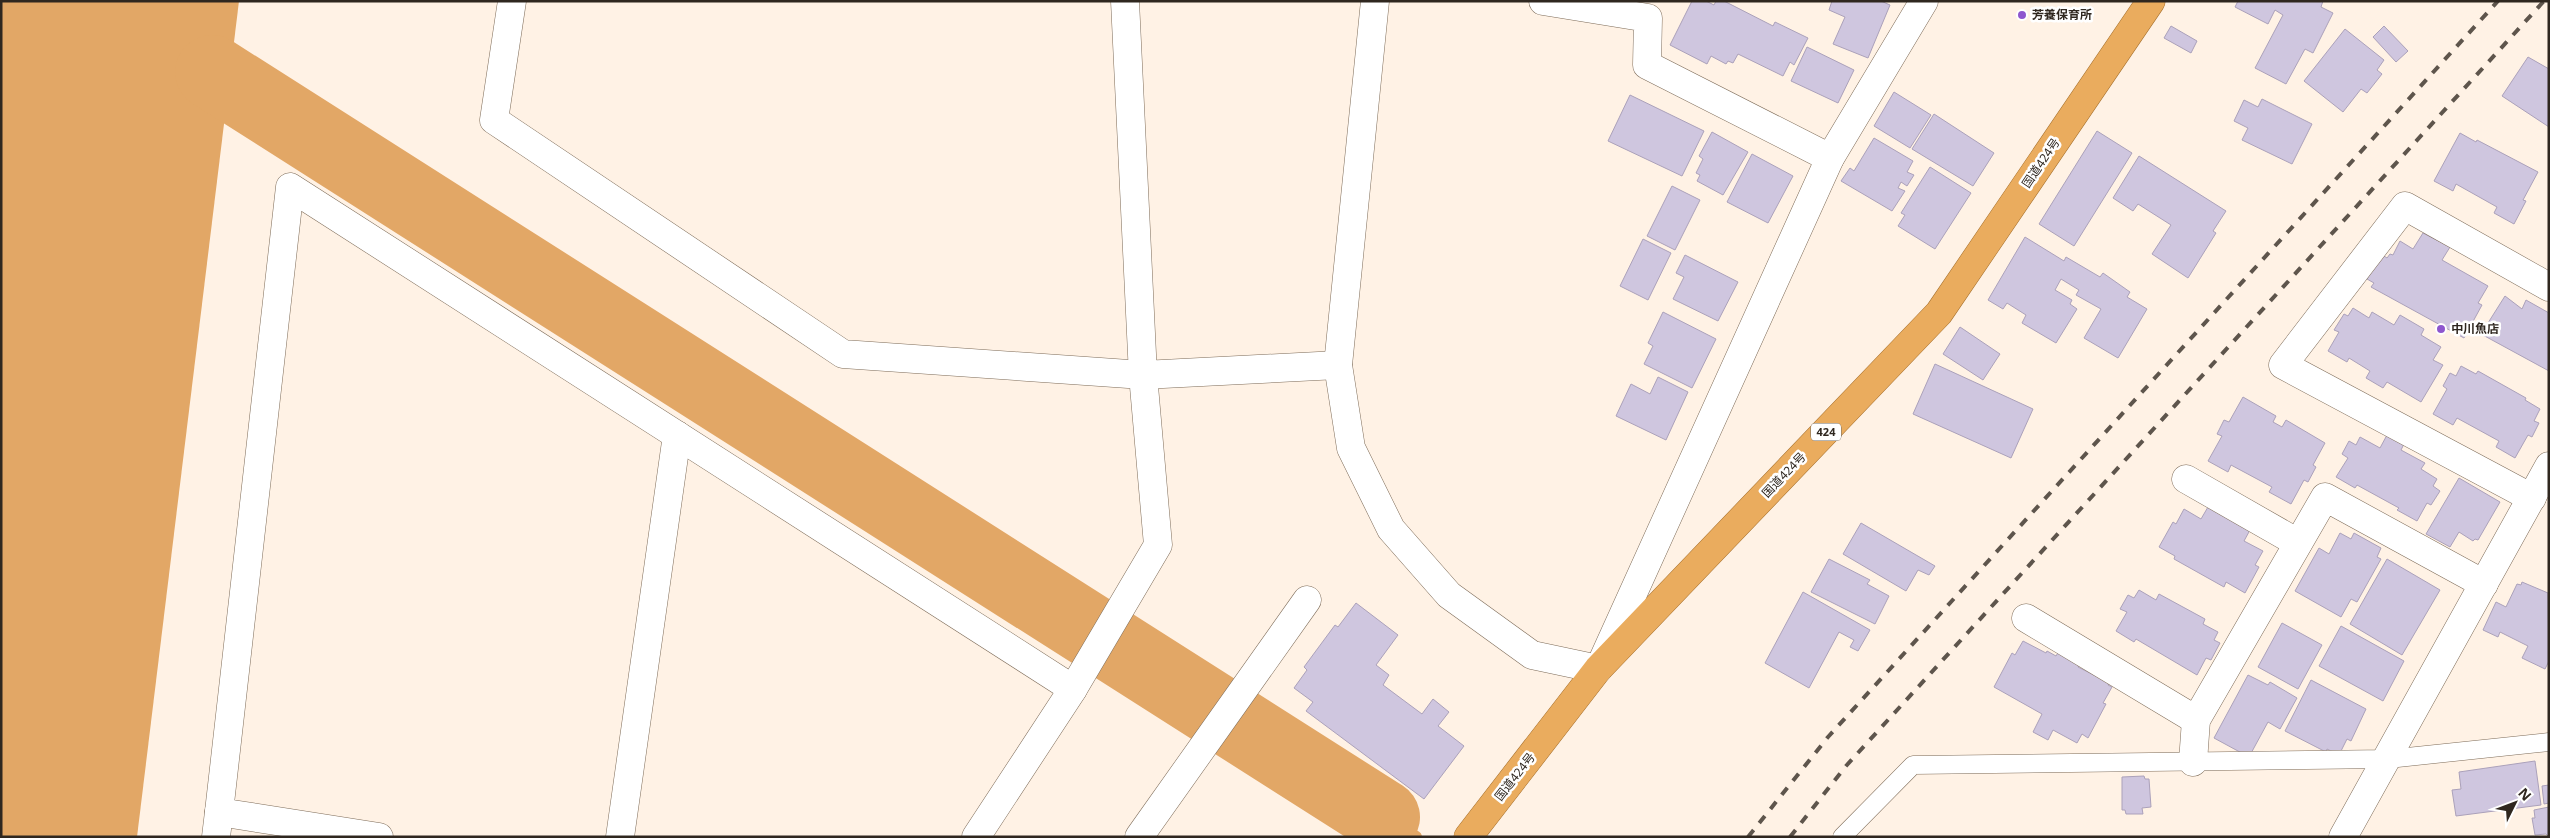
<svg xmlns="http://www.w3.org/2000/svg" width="2550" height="838" font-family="'Noto Sans','Noto Sans JP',sans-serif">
<rect width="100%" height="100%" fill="#fff2e5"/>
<path fill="#e2a766" d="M1,1H239L137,837H1Z"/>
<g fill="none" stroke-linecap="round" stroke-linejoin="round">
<path stroke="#e2a766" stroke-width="12" d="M1383,817L1416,837"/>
<path stroke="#e2a766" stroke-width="74" d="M212,72L1383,817"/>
</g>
<g fill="#cfc6df" stroke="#aba1ba">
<path d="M1692,1H1706L1714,5L1716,1H1724L1773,26L1775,22L1808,38L1794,65L1790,62L1783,76L1738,54L1733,63L1728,61L1726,64L1711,56L1707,64L1670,45Z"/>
<path d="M1832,1H1881L1890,5L1868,58L1833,44L1845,17L1829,10Z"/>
<path d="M2238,1H2323L2321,7L2333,13L2313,53L2305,49L2286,84L2255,68L2283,15L2275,10L2268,24L2235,7Z"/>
<path d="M2171,26L2197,41L2191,53L2164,38Z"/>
<path d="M2384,26L2408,51L2396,62L2373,37Z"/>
<path d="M2345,29L2384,60L2377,70L2382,74L2367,93L2361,89L2343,112L2304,81Z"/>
<path d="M1807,47L1854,70L1838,103L1791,81Z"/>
<path d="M2528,57L2549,69V127L2502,96Z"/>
<path d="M1894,92L1931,115L1910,148L1874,126Z"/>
<path d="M1630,95L1704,131L1682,176L1608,141Z"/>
<path d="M2262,99L2312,124L2292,164L2242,140L2248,128L2234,121L2244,100L2258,107Z"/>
<path d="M1934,114L1994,153L1973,186L1912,149Z"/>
<path d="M2097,131L2132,153L2074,246L2039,224Z"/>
<path d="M1712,132L1748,152L1723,195L1697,181L1700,175L1696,173L1703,159L1699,156Z"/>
<path d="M2460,133L2476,142L2477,140L2538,172L2523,200L2526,201L2514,224L2494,213L2497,207L2456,184L2453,191L2434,181Z"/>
<path d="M1874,138L1913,161L1907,172L1914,175L1907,186L1901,182L1898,188L1905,191L1892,211L1841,181L1850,168L1854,171Z"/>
<path d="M1752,154L1793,176L1768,223L1727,202Z"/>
<path d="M2139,156L2226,211L2213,231L2216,233L2188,278L2152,254L2171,225L2138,204L2133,211L2113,198Z"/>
<path d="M1930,167L1971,193L1935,249L1898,226L1905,215L1901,213Z"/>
<path d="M1672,186L1700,200L1675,250L1647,236Z"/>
<path d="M2423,233L2450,247L2442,260L2488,286L2478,303L2482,305L2464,338L2371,287L2374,283L2367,279L2381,254L2387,258L2390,254L2393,255L2400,241L2413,249Z"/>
<path d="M2025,237L2064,261L2066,257L2100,277L2103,273L2130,292L2127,297L2147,309L2118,358L2084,338L2101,309L2076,295L2079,290L2061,279L2055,290L2072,300L2070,304L2077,309L2056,343L2022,323L2026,315L2007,303L2003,309L1988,300Z"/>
<path d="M1643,239L1671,253L1648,300L1620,286Z"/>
<path d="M1685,255L1738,282L1718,321L1673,299L1684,277L1676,273Z"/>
<path d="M2505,296L2522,309L2526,300L2549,313V371L2481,334Z"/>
<path d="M2353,308L2369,318L2372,312L2394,325L2400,315L2424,329L2421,335L2441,347L2433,360L2443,365L2421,402L2387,382L2383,388L2366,378L2370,371L2349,358L2347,362L2328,351L2339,332L2334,330L2344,314L2348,316Z"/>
<path d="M1663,312L1716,339L1692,388L1644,364L1653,346L1648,343Z"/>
<path d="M1960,327L2000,354L1983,380L1943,354Z"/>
<path d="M1935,364L2033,409L2011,458L1913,414Z"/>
<path d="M2461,366L2476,374L2478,371L2526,398L2525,400L2540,409L2534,421L2539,423L2532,437L2528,435L2515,458L2496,447L2499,441L2457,418L2453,425L2433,414L2447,389L2443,386L2450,373L2456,376Z"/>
<path d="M1658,377L1688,392L1666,440L1616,416L1631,384L1650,394Z"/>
<path d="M2243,397L2276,416L2273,422L2282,427L2286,420L2325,443L2313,465L2316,467L2308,482L2304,480L2291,504L2269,492L2272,487L2231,465L2228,472L2208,461L2222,436L2217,434L2224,420L2229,422Z"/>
<path d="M2387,435L2404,444L2401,450L2425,463L2421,469L2437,479L2433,486L2440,491L2431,505L2427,503L2417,521L2397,510L2399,508L2357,485L2355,488L2336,477L2348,458L2342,454L2349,441L2356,445L2360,437L2380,448Z"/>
<path d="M2459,478L2500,502L2478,540L2475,539L2473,541L2459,532L2450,547L2426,534Z"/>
<path d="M2208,507L2250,530L2244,541L2263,551L2255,565L2259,567L2245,593L2226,582L2224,587L2174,559L2175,556L2159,547L2173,522L2176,524L2184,509L2201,519Z"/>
<path d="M1861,523L1935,566L1929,575L1918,570L1906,591L1843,554Z"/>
<path d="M2340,533L2351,539L2354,533L2381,548L2377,557L2381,559L2357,602L2351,599L2341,617L2295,591L2319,548L2329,554Z"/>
<path d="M1829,559L1870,580L1867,584L1889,596L1875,624L1811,592Z"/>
<path d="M2387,559L2440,590L2402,655L2350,624Z"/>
<path d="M2522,582L2548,593L2549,661L2545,669L2522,658L2528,646L2500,632L2498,637L2483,630L2496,602L2506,607L2517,584L2521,585Z"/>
<path d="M2139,590L2156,600L2159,594L2205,619L2203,624L2218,632L2214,640L2220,643L2211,660L2206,658L2197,675L2136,639L2134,642L2116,631L2127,612L2120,609L2128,595L2134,598Z"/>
<path d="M1803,592L1870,630L1858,651L1850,647L1854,640L1839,632L1809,688L1765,663Z"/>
<path d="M1356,603L1398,635L1376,665L1389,675L1383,685L1422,714L1433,699L1449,712L1438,726L1464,746L1424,799L1306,711L1313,702L1294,688L1307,670L1304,667L1335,625L1338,627Z"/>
<path d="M2282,623L2322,645L2298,689L2258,667Z"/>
<path d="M2341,626L2404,661L2383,701L2319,666Z"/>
<path d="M2023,641L2046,653L2047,651L2056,656L2059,651L2080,663L2078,667L2102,679H2111L2108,685L2112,687L2103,703L2106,704L2088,738L2082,734L2077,743L2053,730L2048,740L2033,732L2042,714L1994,687L2012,653L2015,655Z"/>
<path d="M2248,675L2268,685L2270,682L2297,698L2280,729L2268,722L2249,757L2214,738Z"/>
<path d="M2311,680L2366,709L2351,741L2347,739L2339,755L2327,749L2326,752L2285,731Z"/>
<path d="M2535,761L2541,805L2456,816L2452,790L2461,789L2459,772Z"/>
<path d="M2144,776L2145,779H2149L2151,807L2142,808L2143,814H2126L2125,810H2122V777Z"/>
<path d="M2549,785V803L2544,804L2542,786Z"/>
<path d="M2549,807V837L2546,834L2535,835L2532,818H2535L2534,810Z"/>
</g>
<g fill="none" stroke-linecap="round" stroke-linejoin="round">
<g stroke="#7e6c59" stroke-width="19">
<path id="service" d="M1842,837L1913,765L2388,759L2549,742"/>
</g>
<g stroke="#7e6c59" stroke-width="29">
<g id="minor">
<path d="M512,1L494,120L843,354L1143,375L1158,545L1073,689L976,837"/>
<path d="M1125,1L1143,375L1338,365"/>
<path d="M1543,1L1648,18L1647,65L1830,158"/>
<path d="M2186,479L2298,543"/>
<path d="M2532,498L2283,365L2405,206L2549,287"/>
<path d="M2026,618L2196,720"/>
<path d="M1601,664L1830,158L1924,1"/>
<path d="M2193,762L2196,720L2325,497L2484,584"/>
<path d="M216,837L219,812"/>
<path d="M379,837L219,812L290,187L1073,689"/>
<path d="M620,837L677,435"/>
<path d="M1139,837L1307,600"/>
</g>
</g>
<g stroke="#7e6c59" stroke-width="29">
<g id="tertiary">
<path d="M1375,1L1338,365L1351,448L1391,529L1449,595L1532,655L1598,669"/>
<path d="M2343,837L2549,466"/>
</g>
</g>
<g stroke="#a5702e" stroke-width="29">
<path id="trunk" d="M1468,837L1598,669L1939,313L2151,1"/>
</g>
<use href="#service" stroke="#fff" stroke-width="18"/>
<use href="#minor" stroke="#fff" stroke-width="28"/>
<use href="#tertiary" stroke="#fff" stroke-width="28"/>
<use href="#trunk" stroke="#eaac5e" stroke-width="28"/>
<g stroke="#5e554c" stroke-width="4" stroke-dasharray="9 9" stroke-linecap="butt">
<path d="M1748,837L1828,737L2498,1"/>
<path d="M1790,837L1846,766L2544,1"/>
</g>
</g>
<g fill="#8e56ce" stroke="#fff" stroke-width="2">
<circle cx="2022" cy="15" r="5"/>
<circle cx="2441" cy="329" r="5"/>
</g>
<g text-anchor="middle" stroke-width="5" stroke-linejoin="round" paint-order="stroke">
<rect fill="#fff" stroke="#6d6862" stroke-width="1" x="1811" y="423.5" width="30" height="17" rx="4"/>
<g font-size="11" font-weight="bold" fill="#2f271f">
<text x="1826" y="436">424</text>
</g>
<g font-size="12" font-weight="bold" fill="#2f271f" stroke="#fff" text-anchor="start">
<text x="2032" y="19">芳養保育所</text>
<text x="2451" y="333">中川魚店</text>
</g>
<g font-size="12" fill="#2f271f" stroke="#fff">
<text transform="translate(2041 163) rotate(-56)" y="4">国道424号</text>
<text transform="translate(1784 475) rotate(-46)" y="4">国道424号</text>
<text transform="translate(1515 777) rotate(-52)" y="4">国道424号</text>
</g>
</g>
<rect width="2550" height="838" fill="none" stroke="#2f271f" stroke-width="5"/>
<g transform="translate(2515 803) rotate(48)" stroke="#ffffff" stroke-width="4" paint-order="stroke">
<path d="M0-4L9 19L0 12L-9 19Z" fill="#2f271f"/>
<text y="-8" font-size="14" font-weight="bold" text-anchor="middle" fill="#2f271f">N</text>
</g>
</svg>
